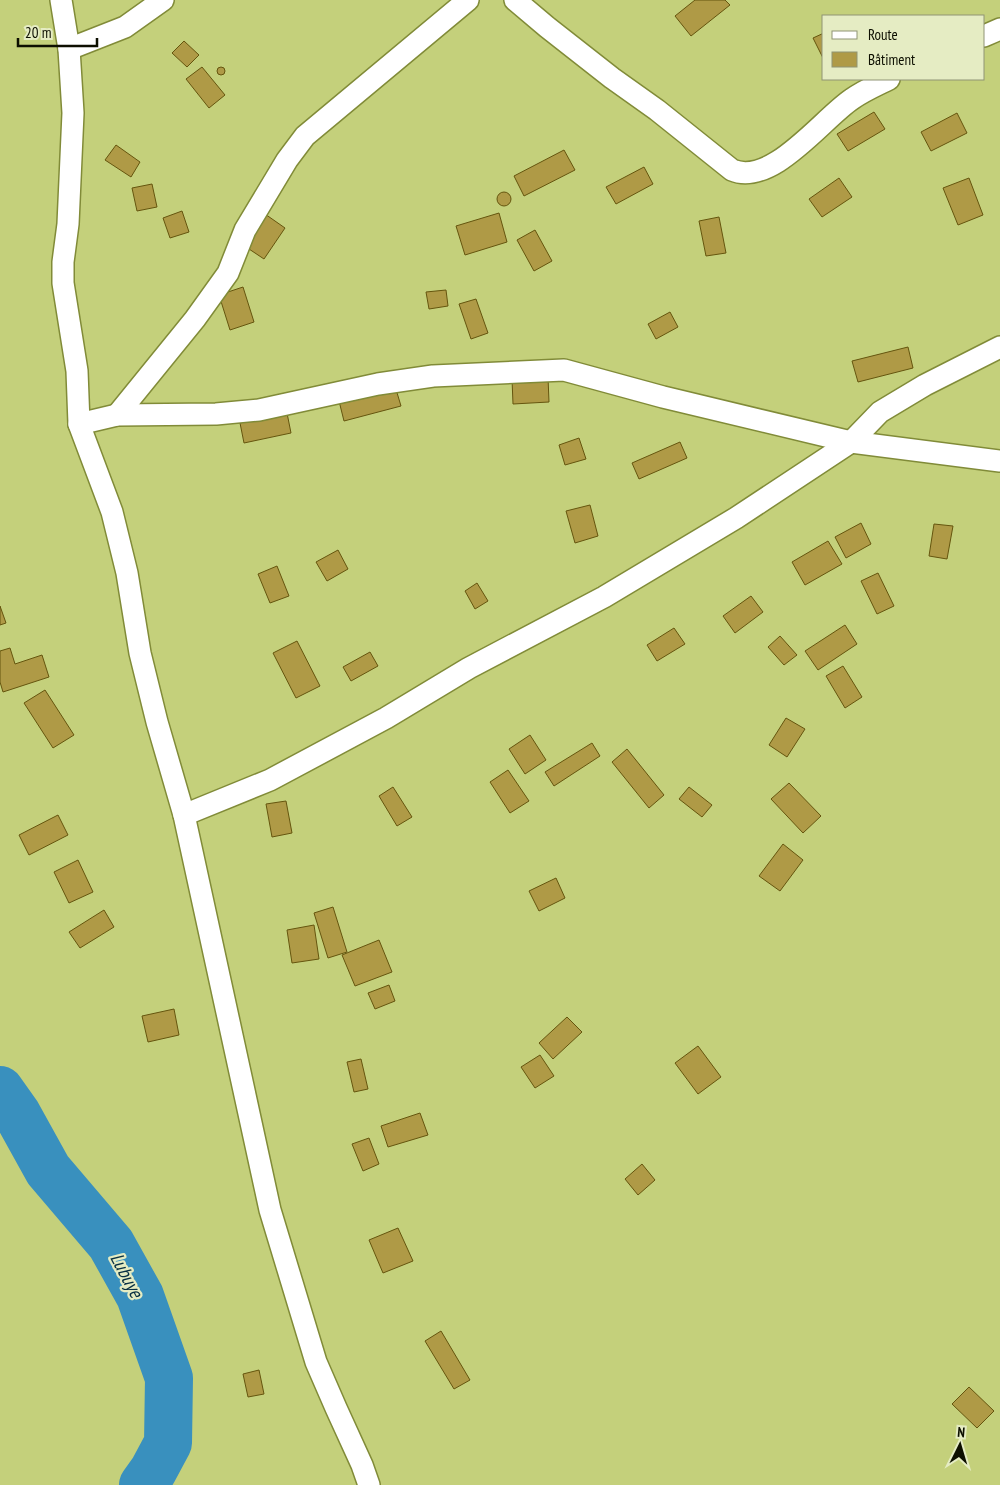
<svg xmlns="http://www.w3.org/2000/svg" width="1000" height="1485" font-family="'PT Sans Narrow',sans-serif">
<rect width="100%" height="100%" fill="#c4d07b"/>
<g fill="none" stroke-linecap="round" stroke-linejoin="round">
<path stroke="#3990be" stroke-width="48" d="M0,1090L17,1114L48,1170L111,1244L140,1296L169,1378L168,1443L153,1471L143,1485"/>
</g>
<g fill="#af9a46" stroke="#65550e">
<path d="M695,0H725L730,5L691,36L675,16Z"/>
<path d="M824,33V58H823L813,38Z"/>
<path d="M184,41L199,55L187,67L172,53Z"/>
<path d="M202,67L225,95L209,108L186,79Z"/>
<circle cx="221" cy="71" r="4"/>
<path d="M874,112L885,129L848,151L837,134Z"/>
<path d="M957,113L967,133L931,151L921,132Z"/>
<path d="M116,145L140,162L131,177L105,160Z"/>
<path d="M564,150L575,170L524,196L514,176Z"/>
<path d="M644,167L653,184L616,204L606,187Z"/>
<path d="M839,178L852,197L822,217L809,199Z"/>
<path d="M969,178L983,215L958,225L943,188Z"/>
<path d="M152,184L157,207L137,211L132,188Z"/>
<circle cx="504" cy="199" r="7"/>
<path d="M182,211L189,232L170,238L163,218Z"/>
<path d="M499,213L507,242L465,255L456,226Z"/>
<path d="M265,214L285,228L264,259L243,245Z"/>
<path d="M719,217L726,253L706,256L699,221Z"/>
<path d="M535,230L552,261L534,271L517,240Z"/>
<path d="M243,287L254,322L230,330L219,295Z"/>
<path d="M446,290L448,306L429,309L426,292Z"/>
<path d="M476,299L488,333L471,339L459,304Z"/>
<path d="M670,312L678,327L656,339L648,324Z"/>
<path d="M908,347L913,368L858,382L852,361Z"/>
<path d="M548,377L549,402L513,404L512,379Z"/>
<path d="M395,386L401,406L344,421L339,401Z"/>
<path d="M287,413L291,433L244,443L240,423Z"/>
<path d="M579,438L586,459L565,465L559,445Z"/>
<path d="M680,442L687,458L639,479L632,463Z"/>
<path d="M590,505L598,536L575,543L566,511Z"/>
<path d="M861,523L871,544L846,558L835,537Z"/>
<path d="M934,524L953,526L947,559L929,556Z"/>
<path d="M828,541L842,564L805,585L792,562Z"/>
<path d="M338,550L348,569L327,581L316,562Z"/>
<path d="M277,566L289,596L270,603L258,574Z"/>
<path d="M878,573L894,606L877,614L861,581Z"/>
<path d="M477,583L488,601L475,609L465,591Z"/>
<path d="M751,596L763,612L735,633L723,616Z"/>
<path d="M0,606L6,623L0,625Z"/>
<path d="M845,625L857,644L818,670L805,651Z"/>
<path d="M674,628L685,644L657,661L647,645Z"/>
<path d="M780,636L797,655L784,665L768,647Z"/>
<path d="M297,641L320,686L296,698L273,653Z"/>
<path d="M10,648L15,664L42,655L49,677L3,692L0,682V651Z"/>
<path d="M370,652L378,666L351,681L343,667Z"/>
<path d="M843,666L862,697L845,708L826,676Z"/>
<path d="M45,690L74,735L53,748L24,703Z"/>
<path d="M786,718L805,729L787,757L769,745Z"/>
<path d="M530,735L546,760L525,774L509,749Z"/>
<path d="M592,743L600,756L554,786L545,772Z"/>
<path d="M627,749L664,795L649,808L612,762Z"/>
<path d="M508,770L529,801L510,813L490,782Z"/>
<path d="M789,783L821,816L803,833L771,799Z"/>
<path d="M393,787L412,817L397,826L379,796Z"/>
<path d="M689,787L712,805L702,817L679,799Z"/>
<path d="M286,801L292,833L272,837L266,804Z"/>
<path d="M58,815L68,835L29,855L19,835Z"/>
<path d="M783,844L803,860L780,891L759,876Z"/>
<path d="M78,860L93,892L69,903L54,872Z"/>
<path d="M556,878L565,898L539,911L529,891Z"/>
<path d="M333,907L347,952L328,958L314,913Z"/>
<path d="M104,910L114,927L80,948L69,932Z"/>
<path d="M314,925L319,959L292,963L287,930Z"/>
<path d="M379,940L392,972L355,986L342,955Z"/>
<path d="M389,985L395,1001L375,1009L368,993Z"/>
<path d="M174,1009L179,1035L148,1042L142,1016Z"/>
<path d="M567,1017L582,1032L553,1059L539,1043Z"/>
<path d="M698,1046L721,1077L698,1094L675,1063Z"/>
<path d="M540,1055L554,1076L535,1088L521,1067Z"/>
<path d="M361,1059L368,1089L354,1092L347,1062Z"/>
<path d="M420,1113L428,1135L388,1147L381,1126Z"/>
<path d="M369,1138L379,1164L363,1171L352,1144Z"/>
<path d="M642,1164L655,1180L638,1195L625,1179Z"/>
<path d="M398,1228L413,1261L383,1273L369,1240Z"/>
<path d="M441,1331L470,1380L454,1389L425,1341Z"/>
<path d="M259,1370L264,1394L248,1397L243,1374Z"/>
<path d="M969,1387L994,1411L977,1428L952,1404Z"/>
</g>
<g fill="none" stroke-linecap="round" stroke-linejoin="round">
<g stroke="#818b38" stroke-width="24">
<g id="minor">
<path d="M61,0L69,49L73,113L68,224L63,262V283L77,371L79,424L112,512L127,573L140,653L157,722L184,815L270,1210L316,1362L336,1408L362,1465L369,1485"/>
<path d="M515,0L547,27L612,78L657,110L732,170C772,187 822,119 852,99C863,91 877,85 889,79"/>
<path d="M984,36L1000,29"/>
<path d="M69,49L125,27L163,0"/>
<path d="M117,415L195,319L228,273L245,230L287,160L305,136L468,0"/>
<path d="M79,424L117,415L216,414L259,410L378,384L433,376L564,370L663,397L851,442L1000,461"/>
<path d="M184,815L270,780L386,718L469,668L604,597L736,518L851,442L880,412L925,385L1000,347"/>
</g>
</g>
<use href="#minor" stroke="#fff" stroke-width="21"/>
</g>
<g text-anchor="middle" stroke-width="4.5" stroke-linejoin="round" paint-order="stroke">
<g font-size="19" font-style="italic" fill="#093043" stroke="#e5ecc3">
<text transform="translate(127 1275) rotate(62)" y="7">Lubuye</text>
</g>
</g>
<rect x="822" y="15" width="162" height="65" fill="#e5ecc3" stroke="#8f9475"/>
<rect x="832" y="31" width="25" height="8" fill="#ffffff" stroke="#8f9475"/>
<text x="868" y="40" font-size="15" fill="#0d0f00">Route</text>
<rect x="832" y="52" width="25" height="15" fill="#af9a46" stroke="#8f9475"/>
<text x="868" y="65" font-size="15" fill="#0d0f00">Bâtiment</text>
<g transform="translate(960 1445) rotate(5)" stroke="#e5ecc3" stroke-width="4" paint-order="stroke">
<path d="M0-4L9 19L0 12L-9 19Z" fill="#0d0f00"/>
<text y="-8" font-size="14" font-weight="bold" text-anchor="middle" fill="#0d0f00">N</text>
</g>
<path d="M18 38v8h79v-8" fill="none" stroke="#0d0f00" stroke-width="2.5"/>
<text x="25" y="38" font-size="15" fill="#0d0f00" stroke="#e5ecc3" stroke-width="4" paint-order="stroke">20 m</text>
</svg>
